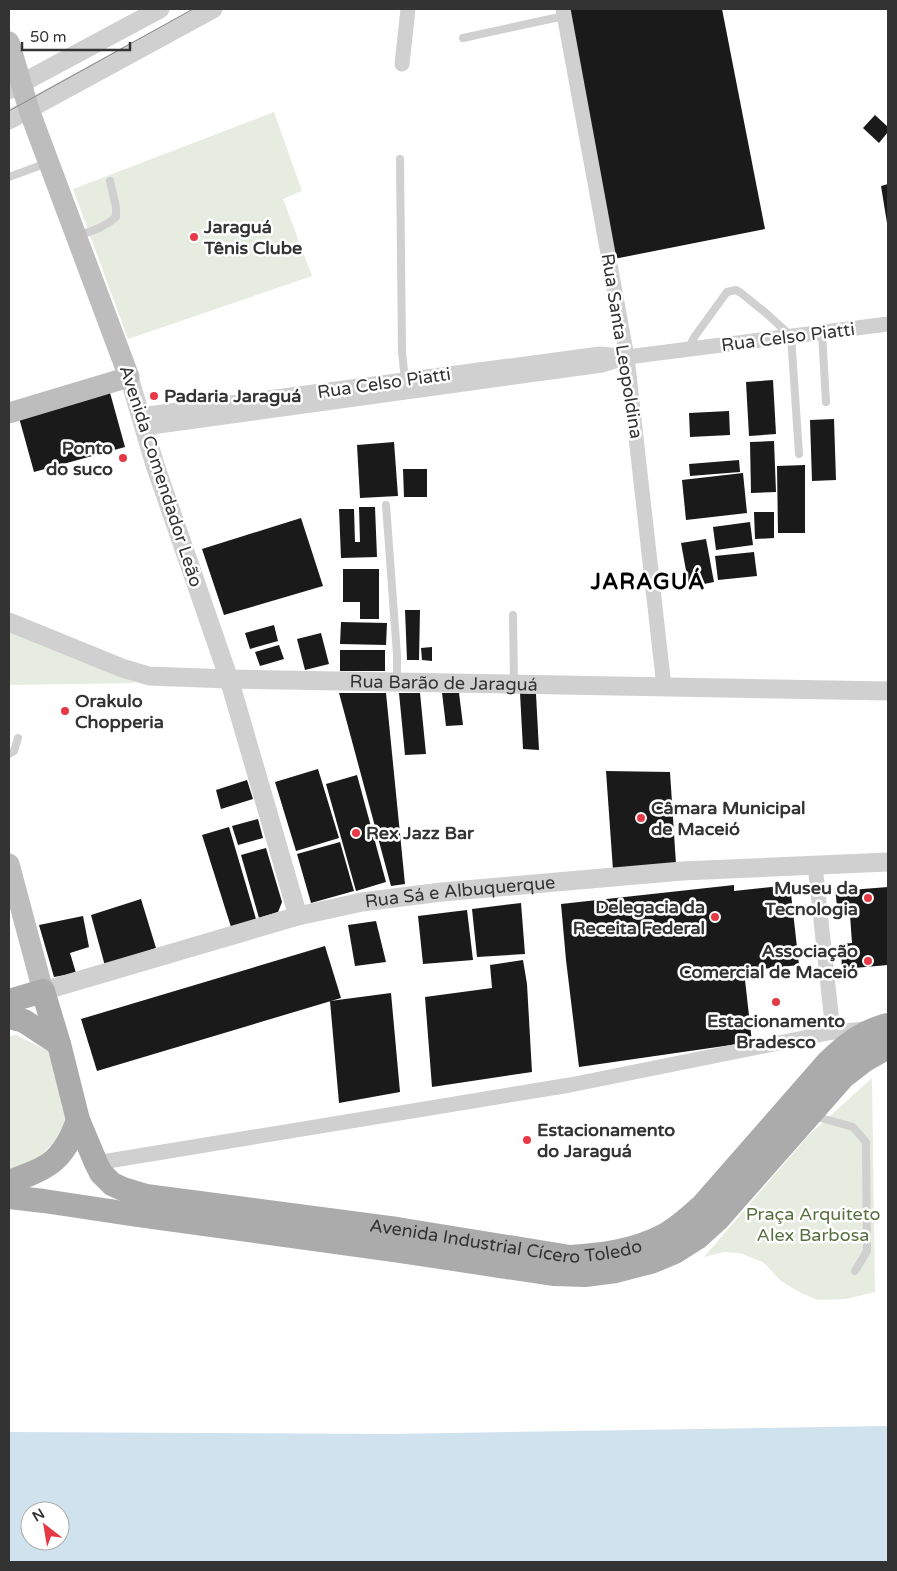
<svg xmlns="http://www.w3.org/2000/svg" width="897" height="1571" font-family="'Varela Round',sans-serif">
<rect width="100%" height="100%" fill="#fff"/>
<g fill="#e6ecdf">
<path d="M274,112L302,191L283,199L312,276L128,339L73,189Z"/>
<path d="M9,626L136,683L9,685Z"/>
<path d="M16,1035L48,1051L58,1073L67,1118L54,1142L29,1167L9,1171V1036Z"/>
<path d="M872,1078L875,1292L846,1299L818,1300L801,1293L781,1281L763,1262L739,1253L724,1252L704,1257L809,1135Z"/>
</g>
<path fill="#cfe2ee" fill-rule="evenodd" d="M888,1426V1562H9V1432L389,1434ZM30,1511H60V1541H30Z"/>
<g fill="#1a1a1a">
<path d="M565,9H722L765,229L614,259Z"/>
<path d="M875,115L888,127V132L879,143L863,128Z"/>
<path d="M888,184V222L887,223L881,186Z"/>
<path d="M773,380L776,434L749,436L746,382Z"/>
<path d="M109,389L125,447L34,472L18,414Z"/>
<path d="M729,411L730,435L690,437L689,413Z"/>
<path d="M834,419L836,480L812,481L810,420Z"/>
<path d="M774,441L776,492L751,493L750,442Z"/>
<path d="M394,442L398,496L360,498L357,445Z"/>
<path d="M739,460L740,472L690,476L689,464Z"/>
<path d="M805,465V533H778L777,466Z"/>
<path d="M403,469H427V497H404Z"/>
<path d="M743,473L747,513L686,520L682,480Z"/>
<path d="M359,507H375L377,557L341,558L339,509H354L355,542H360Z"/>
<path d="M754,512H774V538L755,539Z"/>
<path d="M301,518L323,586L224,615L202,549Z"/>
<path d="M750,522L753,545L716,550L713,527Z"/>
<path d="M706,539L714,582L689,587L681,543Z"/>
<path d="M754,552L757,576L718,580L715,556Z"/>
<path d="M343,569H379V619H360V602H343Z"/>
<path d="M405,610H420L419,660H407Z"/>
<path d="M341,622L387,623L386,645L340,644Z"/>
<path d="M274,625L278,641L250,649L245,633Z"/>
<path d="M321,633L329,664L305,670L297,639Z"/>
<path d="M279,645L284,659L260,666L255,652Z"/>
<path d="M432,647V661L422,660L421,648Z"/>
<rect x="340" y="650" width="45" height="21"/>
<path d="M339,693H386L405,884L391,886Z"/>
<path d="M399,693H420L426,754L405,755Z"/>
<path d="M442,693H459L463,725L446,726Z"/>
<path d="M520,693L536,694L539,750L523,749Z"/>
<path d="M318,769L339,838L296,851L275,782Z"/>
<path d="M606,771L670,772L676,864L613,870Z"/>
<path d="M357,775L386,882L356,891L326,784Z"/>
<path d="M247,780L253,799L221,809L216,790Z"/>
<path d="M258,819L263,838L238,845L232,826Z"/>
<path d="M229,827L256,919L231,927L202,835Z"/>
<path d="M340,842L354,891L311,903L297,854Z"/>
<path d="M266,848L282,902L278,912L259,918L241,855Z"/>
<path d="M734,885V891L790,885L799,965L744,971L752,1042L579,1067L566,960L561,904Z"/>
<path d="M850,886V890L888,887V965L854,968L855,970L842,971L841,944L852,943L850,915L838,916L835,887Z"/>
<path d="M141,899L156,948L105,966L91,915Z"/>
<path d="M521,903L525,954L477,957L472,909Z"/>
<path d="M467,910L473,960L423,964L418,916Z"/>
<path d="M83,916L89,947L70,953L76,973L54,977L39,925Z"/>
<path d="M376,921L386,962L355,966L348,925Z"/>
<path d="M325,946L341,998L97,1071L81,1019Z"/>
<path d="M523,960L527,984L532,1072L432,1087L425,997L492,988L490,965Z"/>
<path d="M391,993L400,1092L339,1103L330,1001Z"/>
</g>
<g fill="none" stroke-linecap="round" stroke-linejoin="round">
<g stroke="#d0d0d0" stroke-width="8">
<path d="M463,38L564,16"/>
<path d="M400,159L402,352L405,380"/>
<path d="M9,177L47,163"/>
<path d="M78,235C92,232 106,226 116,217V207L110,181"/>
<path d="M822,333L826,402"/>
<path d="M688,349L695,336L727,292L736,290L741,293L767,314L791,336L799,454"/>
<path d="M386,505L397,655V682"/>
<path d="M513,615L514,683"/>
<path d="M9,754L14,751L18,738"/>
<path d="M814,1116L853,1127L866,1142L867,1251L855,1271"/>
</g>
<g stroke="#d0d0d0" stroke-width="15">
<path d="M563,9L627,357L664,687"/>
<path d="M402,64L408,9"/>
<path d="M140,415L600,354L621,356"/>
<path d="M144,428L602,365L627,357L888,324"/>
<path d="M815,865L833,1032"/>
<path d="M96,1163L570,1085L833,1032L866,1029"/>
</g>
<g stroke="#d0d0d0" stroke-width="19">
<path d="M9,90L160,9"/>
<path d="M9,120L213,9"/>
<path d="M129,377L155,465L229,679L298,916"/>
<path id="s1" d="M9,622L122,668L149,676L229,679L888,691"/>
<path id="s2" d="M43,991L298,916L362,902L442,892L682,871L888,862"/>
</g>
<g stroke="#bdbdbd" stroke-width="21">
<path d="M9,42L29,110L129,377L9,413"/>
<path d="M9,864L43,991"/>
</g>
<g stroke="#ababab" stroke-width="24">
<path id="s3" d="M9,1001L43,991L59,1044L78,1120L96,1163L101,1173L112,1184L123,1189L146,1196L397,1229L570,1257C601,1255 633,1251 661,1237C677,1229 689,1217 702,1206L828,1062C846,1045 863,1031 888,1025"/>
<path d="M9,1017L24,1021L59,1044"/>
<path d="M9,1182C48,1168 63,1162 78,1120"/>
<path d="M9,1197L44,1201L137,1215L394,1250L553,1274L585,1275L616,1271L651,1262L675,1252L697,1238L718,1219L843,1077L865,1060L888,1047"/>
</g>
<path stroke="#888" stroke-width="1" d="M9,111L193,9"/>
</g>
<g fill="#e63946" stroke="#fff" stroke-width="2">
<circle cx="194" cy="237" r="5"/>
<circle cx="154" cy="396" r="5"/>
<circle cx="123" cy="458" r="5"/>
<circle cx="65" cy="711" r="5"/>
<circle cx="641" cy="818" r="5"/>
<circle cx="356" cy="833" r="5"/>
<circle cx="868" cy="898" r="5"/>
<circle cx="715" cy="917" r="5"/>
<circle cx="868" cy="961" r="5"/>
<circle cx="776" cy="1002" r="5"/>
<circle cx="527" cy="1140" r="5"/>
</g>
<g text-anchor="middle" stroke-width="5" stroke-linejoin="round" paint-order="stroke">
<g font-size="18" font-weight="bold" fill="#333" stroke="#fff" text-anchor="start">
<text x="204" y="233">Jaraguá<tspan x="204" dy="21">Tênis Clube</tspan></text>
<text x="164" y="402">Padaria Jaraguá</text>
<text x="113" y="454" text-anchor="end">Ponto<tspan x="113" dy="21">do suco</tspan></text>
<text x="75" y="707">Orakulo<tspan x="75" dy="21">Chopperia</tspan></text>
<text x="651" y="814">Câmara Municipal<tspan x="651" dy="21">de Maceió</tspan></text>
<text x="366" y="839">Rex Jazz Bar</text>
<text x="858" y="894" text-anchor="end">Museu da<tspan x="858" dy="21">Tecnologia</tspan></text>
<text x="705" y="913" text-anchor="end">Delegacia da<tspan x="705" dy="21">Receita Federal</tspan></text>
<text x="858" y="957" text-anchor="end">Associação<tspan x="858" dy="21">Comercial de Maceió</tspan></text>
<text x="776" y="1027" text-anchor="middle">Estacionamento<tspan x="776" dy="21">Bradesco</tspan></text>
<text x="537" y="1136">Estacionamento<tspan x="537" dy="21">do Jaraguá</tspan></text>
</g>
<g font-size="18" fill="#333" stroke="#fff">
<text transform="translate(788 337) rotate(-7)" y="6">Rua Celso Piatti</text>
<text transform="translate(622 346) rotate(81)" y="6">Rua Santa Leopoldina</text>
<text transform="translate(384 383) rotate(-8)" y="6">Rua Celso Piatti</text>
<text transform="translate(161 476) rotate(72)" y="6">Avenida Comendador Leão</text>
<text dy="6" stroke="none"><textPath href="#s1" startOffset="445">Rua Barão de Jaraguá</textPath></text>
<text dy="6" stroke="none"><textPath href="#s2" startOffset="430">Rua Sá e Albuquerque</textPath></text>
<text dy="6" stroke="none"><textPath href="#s3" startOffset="642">Avenida Industrial Cícero Toledo</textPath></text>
</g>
<g font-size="18" fill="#56703f" stroke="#fff">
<text x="813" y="1220">Praça Arquiteto<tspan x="813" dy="21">Alex Barbosa</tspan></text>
</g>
<g font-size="22" font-weight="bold" letter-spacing="1" fill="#000" stroke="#fff">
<text x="648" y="589">JARAGUÁ</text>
</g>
</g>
<rect width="897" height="1571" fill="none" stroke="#333333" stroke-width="20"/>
<g transform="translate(45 1526) rotate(329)"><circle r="24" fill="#ffffff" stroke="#adadad"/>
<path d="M0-4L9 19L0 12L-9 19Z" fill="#e63946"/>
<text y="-8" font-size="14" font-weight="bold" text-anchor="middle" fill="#333333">N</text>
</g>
<path d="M22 42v8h108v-8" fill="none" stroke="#333333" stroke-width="2.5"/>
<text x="30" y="42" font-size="15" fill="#333333" stroke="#ffffff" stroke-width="4" paint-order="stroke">50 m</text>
</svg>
